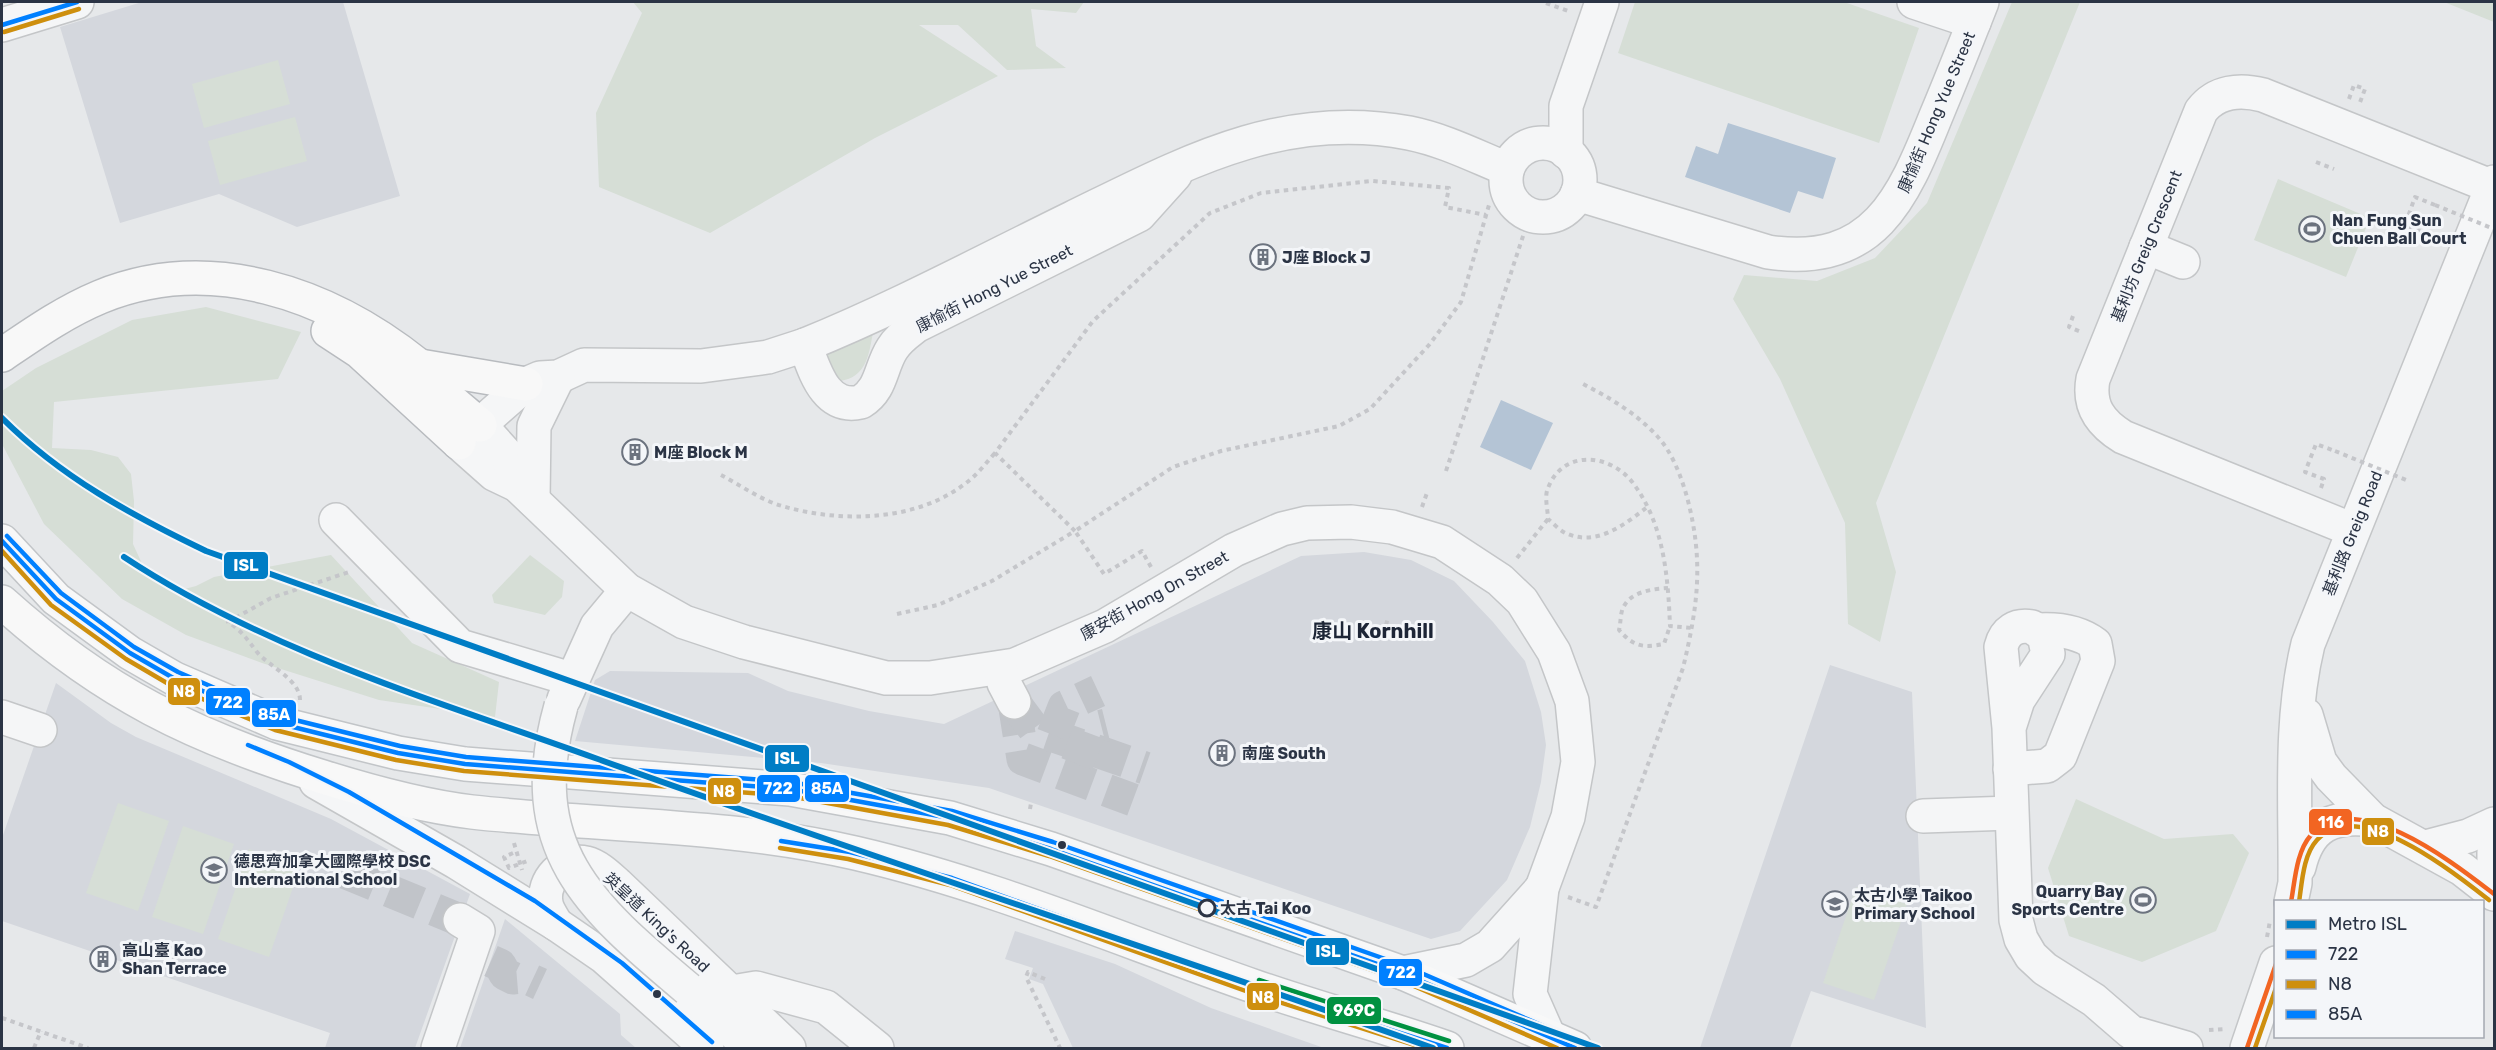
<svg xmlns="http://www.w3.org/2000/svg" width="2496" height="1050" font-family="Rubik,'Noto Sans TC',sans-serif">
<rect width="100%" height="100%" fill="#e6e8ea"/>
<g fill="#d4d7dd">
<path d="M142,2H343L400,196L297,227L219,194L120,223L60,27Z"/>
<path d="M1364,552L1411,560L1454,581L1493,622L1525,661L1541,712L1546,745L1541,782L1530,827L1507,880L1460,931L1431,939L989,788L821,763L575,741L595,680L610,671L748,673L788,691L869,711L944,724L1301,556Z"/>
<path d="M1830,665L1912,692L1926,1028L1811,991L1790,1048H1700Z"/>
<path d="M56,683L111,723L136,737L331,819L470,894L415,1048H325L330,1033L2,921V838Z"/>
<path d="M505,919L620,1014L621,1035L636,1048H460Z"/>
<path d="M1015,931L1115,964L1211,1008L1324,1048H1073L1043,984L1029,979L1033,968L1005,959Z"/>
</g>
<g fill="#d6ded6">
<path d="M633,2H1084L1076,13L1031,9L1036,46L1066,68L1007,70L958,25H919L998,76L875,138L710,233L599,187L596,113L642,13Z"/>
<path d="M1635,2H1844L1919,28L1879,143L1618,53Z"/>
<path d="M2012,2H2080L1876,503L1896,572L1880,642L1848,624L1845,523L1780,379L1733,299L1744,275L1817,281L1875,258L1927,203Z"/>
<path d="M2444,2H2494V22Z"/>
<path d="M278,60L290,104L204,128L192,84Z"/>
<path d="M295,117L307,161L220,185L208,141Z"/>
<path d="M2278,179L2370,218L2346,277L2254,240Z"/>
<path d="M206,307L301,332L278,379L54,402L52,448L91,450L118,457L131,474L134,501L133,544L144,568L177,591L196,586L214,577L331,555L412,643L499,682L495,717L379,700L262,663L186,635L122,599L44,524L2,444V391L36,368L132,320Z"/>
<path d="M873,332C869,354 867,377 840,381L810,361Z"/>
<path d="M530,555L564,581L562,597L545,615L494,603L492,595Z"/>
<path d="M2076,799L2164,839L2233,834L2249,853L2216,931L2142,962L2069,936L2048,868Z"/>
<path d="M118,803L169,821L138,911L86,893Z"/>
<path d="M183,826L234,844L203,934L152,917Z"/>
<path d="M249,849L300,867L269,957L218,939Z"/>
<path d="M1856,887L1907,904L1874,1000L1823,983Z"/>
</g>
<g fill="#b4c4d5">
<path d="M1728,123L1836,158L1823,199L1798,191L1790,213L1685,177L1696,146L1718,154Z"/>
<path d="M1501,400L1553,423L1531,470L1480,447Z"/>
</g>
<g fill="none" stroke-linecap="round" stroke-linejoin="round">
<g stroke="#c1c4c9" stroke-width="33" stroke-dasharray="33 16" stroke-linecap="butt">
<path d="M1014,702L1023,759L1133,800"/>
<path d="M1014,702L1034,729L1145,768"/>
<path d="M1053,735L1064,707L1098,691"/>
<path d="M1077,764L1090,729L1106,725"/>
<path d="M344,872L460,920"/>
<path d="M491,961L500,965L505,974L513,978L525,977L540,984"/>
</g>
<g stroke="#c4c6c8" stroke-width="36">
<g id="minor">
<path d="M1914,2L1974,22"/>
<path d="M2,25L77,2"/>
<circle cx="1543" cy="180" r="37"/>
<path d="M1566,152V106L1602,2"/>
<path d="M1507,169C1475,156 1444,140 1409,133C1281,109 1183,164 1072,218C984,261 896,308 805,345L768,357L701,366L584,365L558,377L540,378L526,384L459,443L494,474L517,485L627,590L684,622L744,642L886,678H930L1015,665L1105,626L1234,550L1282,529L1307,523L1351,522L1392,527L1442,542L1500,580L1522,601L1554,652L1572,701L1578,762L1568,817L1542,888L1530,994L1549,1037"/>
<path d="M1577,194L1768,252C1874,268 1903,198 1936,116C1952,78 1967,40 1982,2"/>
<path d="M2146,247L2183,262"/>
<path d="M805,345C815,371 825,410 861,402C882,389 880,368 892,349C898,339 907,333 916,326L1139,215L1175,175"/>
<path d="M480,425L508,456L517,485"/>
<path d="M533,500L534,426L558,377"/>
<path d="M336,520L460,646L571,679"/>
<path d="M2353,530L2123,437C2100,423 2088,406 2093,379L2201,111C2216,91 2240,89 2263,95L2493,187"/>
<path d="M1000,668L1004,683L1014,702"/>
<path d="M564,699L597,626L627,590"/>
<path d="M2306,715L2320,762L2331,777L2373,820L2462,869L2494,894"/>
<path d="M2,717L40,730"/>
<path d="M2009,728L2018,700L2048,654L2044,635L2032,627C2016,624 2005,631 2001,647L2009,728L2016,920L2021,939L2031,956L2045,969L2094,1000L2131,1032L2186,1048"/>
<path d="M2010,769L2047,766L2060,756L2098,661L2095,644C2079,632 2059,629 2039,630"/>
<path d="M316,782L456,862L556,924L604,957L707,1048"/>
<path d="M1923,816L2011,813"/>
<path d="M2426,847L2468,836L2494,824"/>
<path d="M2494,852V886"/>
<path d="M2299,867C2309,825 2332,815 2373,820"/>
<path d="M2291,902L2295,883C2296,804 2289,722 2308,644L2494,182"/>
<path d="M556,924C553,918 547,910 546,903C542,881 563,858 586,863C598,866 608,876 617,884L789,1048"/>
<path d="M1403,973L1466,960L1490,946L1542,888"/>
<path d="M688,989L750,1048"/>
<path d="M732,992L756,988L826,1007L877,1048"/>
<path d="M438,1048L478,931L460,920"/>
<path d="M2247,1048L2276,963"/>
</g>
</g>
<g stroke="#c2c5c8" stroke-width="36">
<g id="major">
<path d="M2,541L56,599L130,653L175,679L277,723L398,753L465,764L790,789L950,818L1051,849L1403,973L1575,1048"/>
<path d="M2,602C103,693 193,737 323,777C371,792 422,806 472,812C599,826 730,824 855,853C993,885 1123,941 1256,987C1319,1009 1384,1026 1447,1048"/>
</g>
</g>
<g stroke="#b8bbbf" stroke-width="36">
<g id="highway">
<path d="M328,331L360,352L459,443"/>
<path d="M2,355C33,334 64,312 100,297C210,252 328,293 418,365C425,371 430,379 436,386C449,400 465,412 480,425"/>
<path d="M420,366L526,384"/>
</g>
</g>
<g stroke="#c5c6ca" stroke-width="4" stroke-dasharray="4.5 4.5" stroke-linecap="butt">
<path d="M1546,3L1571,12"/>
<path d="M2349,99L2354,85L2365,89L2359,105"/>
<path d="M2316,162L2334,169"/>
<path d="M2435,205L2415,197L2405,225L2443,240"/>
<path d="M2073,316L2069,327L2081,332"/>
<path d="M1446,471L1525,230"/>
<path d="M721,475C740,485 761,500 782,506C841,523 916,522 966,483C977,475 986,463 995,453"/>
<path d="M2321,488L2324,479L2305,472L2316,444L2335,451"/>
<path d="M1422,507L1428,490"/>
<path d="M1646,508C1624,525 1597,546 1568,534C1561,532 1554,524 1548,519C1548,511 1544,496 1548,488C1563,449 1610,453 1633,483C1664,524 1668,576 1670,626L1692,628"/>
<path d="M1517,558L1548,519"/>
<path d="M1151,567L1142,551L1104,574L1075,531L1173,467L1221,451L1339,426L1370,409L1429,345L1461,302L1489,205"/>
<path d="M1668,588C1654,589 1632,591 1624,606C1620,612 1621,623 1619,630C1634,647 1643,648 1664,644L1670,626"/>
<path d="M897,614L938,605L992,581L1075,531L995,453L1093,321L1210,213L1261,193L1372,181L1449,188L1445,207L1486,215"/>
<path d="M1386,625L1388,618"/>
<path d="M300,700C300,679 268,666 257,652C246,638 243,632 228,622L271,598L349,572"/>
<path d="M1030,809L1031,803"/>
<path d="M514,843L522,870"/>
<path d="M1568,897L1596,907L1683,668C1698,605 1704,561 1687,497C1681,476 1672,452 1657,436C1636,413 1610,398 1583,384"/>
<path d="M2267,937L2270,921"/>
<path d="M1045,979L1028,972L1026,977L1060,1048"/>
<path d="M2,1018L88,1048"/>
<path d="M2209,1030L2225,1029"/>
<path d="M34,1048L41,1031"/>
</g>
<use href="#minor" stroke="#f5f6f7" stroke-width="33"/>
<use href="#major" stroke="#f8f8f8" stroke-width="33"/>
<use href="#highway" stroke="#f8f8f8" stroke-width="33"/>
<g stroke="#c4c6c8" stroke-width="36" stroke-linecap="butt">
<path id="minor-bridge" d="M561,706C521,848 588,905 688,989"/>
</g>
<g stroke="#c5c6ca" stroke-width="4" stroke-dasharray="4.5 4.5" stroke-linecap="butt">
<path d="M2435,205L2494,229"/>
<path d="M2335,451L2406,480"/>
<path d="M513,853L504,857L509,868L530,860"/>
</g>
<use href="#minor-bridge" stroke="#f5f6f7" stroke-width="33"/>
<g stroke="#f4f6f9" stroke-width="9">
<g id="bus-1">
<path d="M2,25L77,2"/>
<path d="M2,541L56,599L130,653L175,679L277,723L398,753L465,764L790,789L950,818L1051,849L1403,973L1575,1048"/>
<path d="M781,841L850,852L952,878L1257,987L1447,1048"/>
</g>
</g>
<g stroke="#f4f6f9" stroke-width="9">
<g id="bus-2">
<path d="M4,32L79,9"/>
<path d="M2,551L51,605L126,659L172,686L275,730L396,760L464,771L789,796L948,825L1049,856L1400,980L1557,1048"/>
<path d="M780,848L848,859L950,885L1254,994L1424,1048"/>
<path d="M2299,902C2302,883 2303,855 2317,840C2358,795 2455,873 2489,900"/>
<path d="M2255,1048L2276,988"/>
</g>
</g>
<g stroke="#f4f6f9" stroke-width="9">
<g id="bus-3">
<path d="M7,536L61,593L134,647L178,672L279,716L400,746L466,757L791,782L952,811L1053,842L1405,966L1578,1041"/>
<path d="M248,745L289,762L349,792L535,901L622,963L712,1042"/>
</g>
</g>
<g stroke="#f4f6f9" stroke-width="9">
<path id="bus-4" d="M1259,980L1449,1041"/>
</g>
<g stroke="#f4f6f9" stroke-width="9">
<g id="bus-5">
<path d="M2291,902C2295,881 2296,852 2311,835C2356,785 2456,865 2494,894"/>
<path d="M2247,1048L2276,964"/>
</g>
</g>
<use href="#bus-1" stroke="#0080ff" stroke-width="4.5"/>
<use href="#bus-2" stroke="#ce8f0e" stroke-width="4.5"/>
<use href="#bus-3" stroke="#0080ff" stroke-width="4.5"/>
<use href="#bus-4" stroke="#009140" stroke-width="4.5"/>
<use href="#bus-5" stroke="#f26522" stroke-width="4.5"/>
<g stroke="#f4f6f9" stroke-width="10">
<g id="metro-1">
<path d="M2,418C61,477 131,515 206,551L1598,1048"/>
<path d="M124,557C268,652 434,700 595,758C873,858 1154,949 1433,1048"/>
</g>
</g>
<use href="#metro-1" stroke="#007dc5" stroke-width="6"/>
</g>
<defs>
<g id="stadium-ring" transform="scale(1.35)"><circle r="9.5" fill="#f4f6f9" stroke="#6c737f" stroke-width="1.5"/><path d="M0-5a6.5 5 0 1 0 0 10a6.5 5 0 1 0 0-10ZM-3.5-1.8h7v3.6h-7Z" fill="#6c737f"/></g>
<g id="building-ring" transform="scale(1.35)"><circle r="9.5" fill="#f4f6f9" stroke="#6c737f" stroke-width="1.5"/><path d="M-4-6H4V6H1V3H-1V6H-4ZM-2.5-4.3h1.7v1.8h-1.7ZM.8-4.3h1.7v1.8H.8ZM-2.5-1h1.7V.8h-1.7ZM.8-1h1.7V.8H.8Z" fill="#6c737f"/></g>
<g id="school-ring" transform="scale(1.35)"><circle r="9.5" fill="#f4f6f9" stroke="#6c737f" stroke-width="1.5"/><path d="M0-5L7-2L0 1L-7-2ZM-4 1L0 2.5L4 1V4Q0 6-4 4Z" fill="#6c737f"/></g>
</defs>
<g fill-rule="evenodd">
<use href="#stadium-ring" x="2312" y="229"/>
<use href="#building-ring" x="1263" y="257"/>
<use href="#building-ring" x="635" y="452"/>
<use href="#building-ring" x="1222" y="753"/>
<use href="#school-ring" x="214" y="870"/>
<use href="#stadium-ring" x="2143" y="900"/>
<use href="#school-ring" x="1835" y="904"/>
<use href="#building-ring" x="103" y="959"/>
</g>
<g fill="#2b3445" stroke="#f4f6f9" stroke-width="2">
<circle cx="1062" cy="845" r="5"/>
<circle cx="657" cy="994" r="5"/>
</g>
<circle fill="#f4f6f9" stroke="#2b3445" stroke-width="3" cx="1207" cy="908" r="8"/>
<g text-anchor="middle" stroke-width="6" stroke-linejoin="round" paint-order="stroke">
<g font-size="16" fill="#2b3445" stroke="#f4f6f9">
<text transform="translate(1936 112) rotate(-67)" y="6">康愉街 Hong Yue Street</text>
<text transform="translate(2146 246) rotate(-68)" y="6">基利坊 Greig Crescent</text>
<text transform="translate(994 288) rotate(-27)" y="6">康愉街 Hong Yue Street</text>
<text transform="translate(2352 533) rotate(-68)" y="6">基利路 Greig Road</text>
<text transform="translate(1154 595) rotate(-29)" y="6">康安街 Hong On Street</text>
<text transform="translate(657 922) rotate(43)" y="6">英皇道 King's Road</text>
</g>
<g font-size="16" font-weight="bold" fill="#2b3445" stroke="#f4f6f9" text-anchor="start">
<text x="2332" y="226">Nan Fung Sun<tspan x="2332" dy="18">Chuen Ball Court</tspan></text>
<text x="1282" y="263">J座 Block J</text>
<text x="654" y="458">M座 Block M</text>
<text x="1242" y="759">南座 South</text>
<text x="234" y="867">德思齊加拿大國際學校 DSC<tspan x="234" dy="18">International School</tspan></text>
<text x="2124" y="897" text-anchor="end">Quarry Bay<tspan x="2124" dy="18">Sports Centre</tspan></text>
<text x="1854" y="901">太古小學 Taikoo<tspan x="1854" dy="18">Primary School</tspan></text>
<text x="122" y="956">高山臺 Kao<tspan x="122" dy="18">Shan Terrace</tspan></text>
</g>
<g font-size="16" font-weight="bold" fill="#2b3445" stroke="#f4f6f9" text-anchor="start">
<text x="1220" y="914">太古 Tai Koo</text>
</g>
<g font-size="20" font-weight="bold" fill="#1d2536" stroke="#f4f6f9">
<text x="1373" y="638">康山 Kornhill</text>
</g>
</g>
<g stroke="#f4f6f9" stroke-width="2">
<rect x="223" y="551" width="46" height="29" rx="6" fill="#007dc5"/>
<rect x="167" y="677" width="34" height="29" rx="6" fill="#ce8f0e"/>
<rect x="205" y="687" width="46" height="29" rx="6" fill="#0080ff"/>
<rect x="251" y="699" width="46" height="29" rx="6" fill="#0080ff"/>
<rect x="764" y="744" width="46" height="29" rx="6" fill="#007dc5"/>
<rect x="756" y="774" width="45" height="29" rx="6" fill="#0080ff"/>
<rect x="804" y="774" width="46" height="29" rx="6" fill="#0080ff"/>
<rect x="707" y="777" width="35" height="28" rx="6" fill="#ce8f0e"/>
<rect x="2308" y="808" width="45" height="28" rx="6" fill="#f26522"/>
<rect x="2361" y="817" width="34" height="29" rx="6" fill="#ce8f0e"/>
<rect x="1305" y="937" width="45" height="29" rx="6" fill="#007dc5"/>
<rect x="1378" y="958" width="45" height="29" rx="6" fill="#0080ff"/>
<rect x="1246" y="982" width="34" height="29" rx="6" fill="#ce8f0e"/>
<rect x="1326" y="996" width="56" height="29" rx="6" fill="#009140"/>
</g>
<g font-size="16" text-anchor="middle" font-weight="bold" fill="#fff">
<text x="246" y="571">ISL</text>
<text x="184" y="697">N8</text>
<text x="228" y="708">722</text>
<text x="274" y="720">85A</text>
<text x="787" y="764">ISL</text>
<text x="778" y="794">722</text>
<text x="827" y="794">85A</text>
<text x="724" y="797">N8</text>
<text x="2331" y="828">116</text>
<text x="2378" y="837">N8</text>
<text x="1328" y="957">ISL</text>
<text x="1401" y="978">722</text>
<text x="1263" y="1003">N8</text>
<text x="1354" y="1016">969C</text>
</g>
<rect width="2496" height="1050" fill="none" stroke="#2b3445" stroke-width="6"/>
<rect x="2274" y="900" width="210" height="138" fill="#f4f6f9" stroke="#a4a8b1" stroke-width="1.5"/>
<rect x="2286" y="920" width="30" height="9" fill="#007dc5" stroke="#a4a8b1" stroke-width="1.5"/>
<text x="2328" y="930" font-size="18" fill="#2b3445">Metro ISL</text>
<rect x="2286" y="950" width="30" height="9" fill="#0080ff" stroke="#a4a8b1" stroke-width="1.5"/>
<text x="2328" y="960" font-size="18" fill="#2b3445">722</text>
<rect x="2286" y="980" width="30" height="9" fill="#ce8f0e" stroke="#a4a8b1" stroke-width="1.5"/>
<text x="2328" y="990" font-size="18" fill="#2b3445">N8</text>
<rect x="2286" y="1010" width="30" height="9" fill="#0080ff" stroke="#a4a8b1" stroke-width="1.5"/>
<text x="2328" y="1020" font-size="18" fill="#2b3445">85A</text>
</svg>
